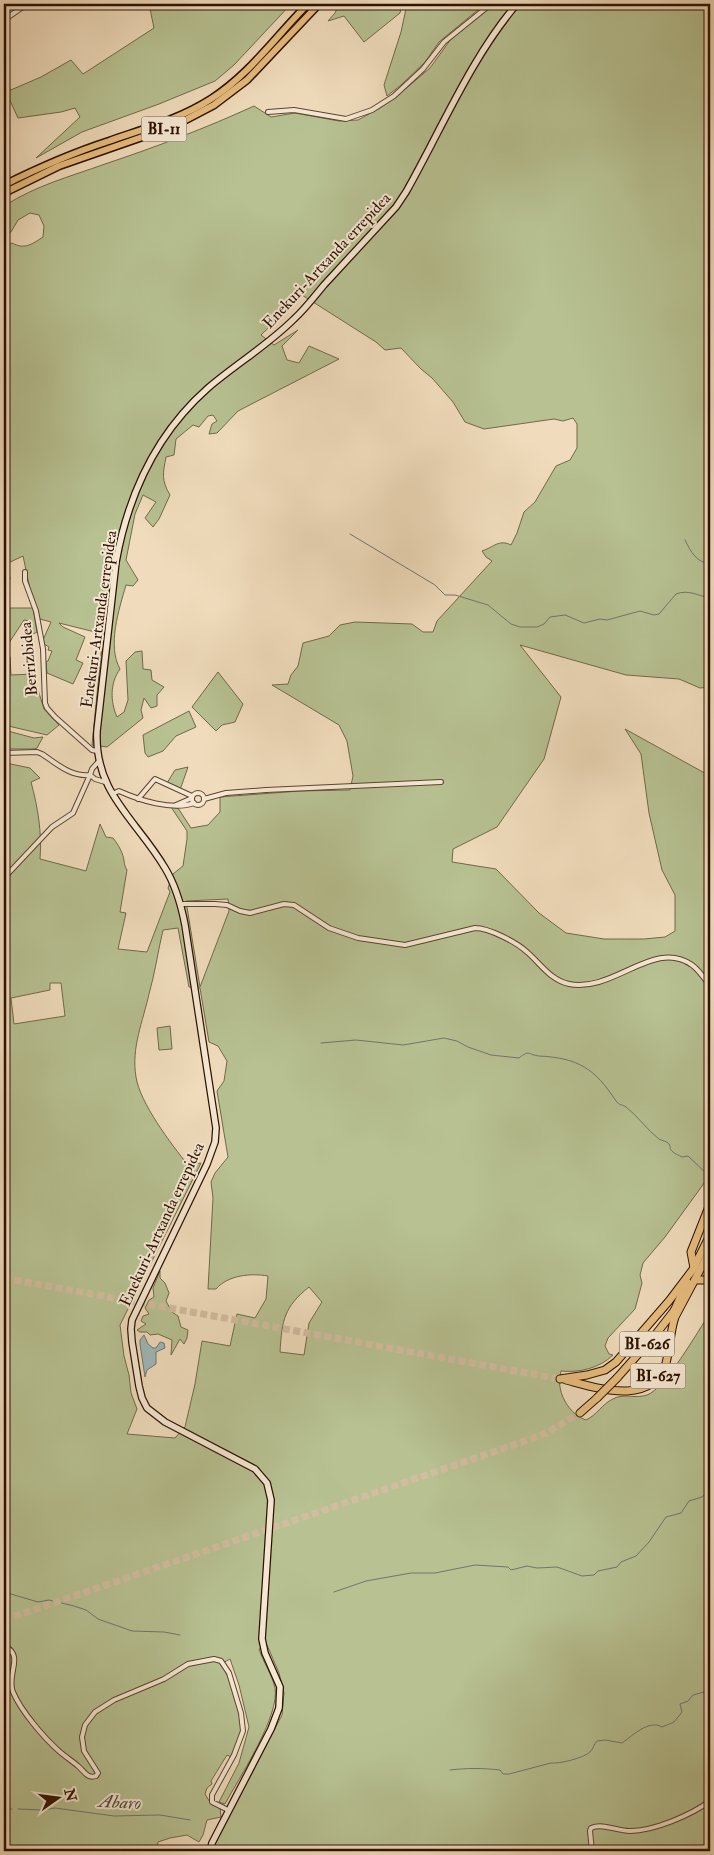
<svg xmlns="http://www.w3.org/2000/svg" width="714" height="1855" font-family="'IM FELL Double Pica',serif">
<rect width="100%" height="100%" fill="#f0dcbc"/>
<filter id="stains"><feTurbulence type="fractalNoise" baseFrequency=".004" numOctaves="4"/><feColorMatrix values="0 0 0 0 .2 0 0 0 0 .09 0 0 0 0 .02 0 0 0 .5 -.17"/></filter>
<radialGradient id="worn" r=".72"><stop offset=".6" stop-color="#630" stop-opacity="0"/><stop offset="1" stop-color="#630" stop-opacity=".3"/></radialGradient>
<g fill="#b7c192" stroke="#726849" fill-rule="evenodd">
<path d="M149,4H291L234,65L215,81L159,104L82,132L36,158L80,117L75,108L61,112L18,118L6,92L41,77L71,60L83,74L154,28Z"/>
<path d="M339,4H402L400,13L364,42L344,16L328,21L335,13Z"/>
<path d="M407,4H485L439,42L425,62L401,85L387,96L384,85L401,32Z"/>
<path d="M495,4H710V687L700,688L679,679L626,675L520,645L561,697L544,759L497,827L453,849L452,862L496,869L539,913L566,933L604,939H644L665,937L675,931V895L662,870L649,813L641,754L625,729L710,776V1175L665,1237L643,1263L640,1275L642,1283L635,1309L608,1338L605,1346L609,1354L613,1355C600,1368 579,1373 561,1371C560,1376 559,1383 560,1387C562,1401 573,1416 586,1420C597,1415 602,1404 613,1399C623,1393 636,1399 647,1395C665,1389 698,1331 710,1313V1851H214L215,1844L282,1715L284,1693L279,1673L267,1645L259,1649C263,1662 272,1674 275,1688C280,1716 239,1778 225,1804L219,1802L239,1763L249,1727L239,1685L230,1659L221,1664C230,1676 242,1716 241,1731C240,1740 235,1749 231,1757L227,1755L211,1781L212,1784L207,1788L205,1794L211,1804L220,1808L221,1817L207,1820L203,1835L199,1842L187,1835L170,1838L158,1842L157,1851H4V752L9,751L6,763L30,768L40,778L31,782C38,808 42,832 40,859L86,871L100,824L106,837L113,838C117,843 120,848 122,853C125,860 123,864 127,870L120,912L126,913L118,949L147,952L170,892L168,888L173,874L183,866L187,839V831L171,807L178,808L191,828L208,825L220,812V797L300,791L350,790L353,776L347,741L339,725L272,685L288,684L291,675L298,666L303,643L329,636L340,625L355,622L412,624L423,632H433L437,621L492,561L486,557L482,551C494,547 499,539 511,545L517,533L524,512L535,502L556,466L570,460L577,448V424L573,418L563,421L554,419L484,429L465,422L453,402L432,378L421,369L401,348L385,350L376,342L302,295L261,335L274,345L298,330L282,346L287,360L299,363L309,346L339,359L238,411L217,433L209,434L212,424L217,421L213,415L208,416L199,427L193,425L176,439L174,455L166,457C163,473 161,480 170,495L159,519L153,527L145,518L156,502L143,495L135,514L126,560L138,580L133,586L126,585C119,609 107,646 120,669C110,683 110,701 117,717L124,712L128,700L126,661L135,652L142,651L143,669L151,670L152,680L164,687L157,695V706L151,708L144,698L141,710L143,718L107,747L92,745L103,634L59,623L63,627L85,637L76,660L83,663L73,684L47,673L46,662L48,661L52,651L48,650L49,647L44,644L43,640L51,622L40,619L30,589L23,556L6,564L10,578L4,608H33L37,632L33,634L29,621L24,620L5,649L10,657L11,675L33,674L44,709L59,725L47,735L4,725V247L12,243C25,250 32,244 43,237L44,226L39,215L30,213L18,220L11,232L4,234V206C37,185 69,177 105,164C156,147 206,128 254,106L271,117L295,113L339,121L358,120L380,108L396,97L430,68L451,39ZM228,899L229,911L200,987L186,901ZM178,928L189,987L200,988L209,1042L218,1046L227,1061L224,1081L217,1091L228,1157L215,1173L211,1182L213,1198L208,1289H216C228,1275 251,1273 268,1276L266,1299L255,1318L237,1314L230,1346L202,1341L195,1384L185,1427L175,1438L127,1434L137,1409L131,1393L129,1375L124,1356L120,1325L201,1163L188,1165C171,1144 140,1103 136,1077C131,1048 143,1021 149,994C155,973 158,951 163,930ZM50,983H61L65,1016L14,1024L11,998L50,990ZM309,1287L322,1302L309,1323L304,1355L280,1352C282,1320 284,1307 309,1287Z"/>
<path d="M218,672L243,704L235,722L222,725L216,731L192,707Z"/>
<path d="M189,711L196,727L176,736L163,751L148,757L145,753L143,735Z"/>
<path d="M4,730L34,738L43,737L37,748L34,749H4Z"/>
<path d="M188,767L180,790L167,783L175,770Z"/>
<path d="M170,1026L172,1049L159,1050L157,1028Z"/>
<path d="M160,1271V1278L165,1283L169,1293L166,1301L172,1312L178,1316L181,1327L188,1330L187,1338L184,1344L180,1339L171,1355L172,1340L158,1334L150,1335L147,1332H140L137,1330L146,1324L141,1321L143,1316L149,1314L145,1308L149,1300L154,1297L153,1288Z"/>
</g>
<path fill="#9fb9bb" stroke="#717570" d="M144,1335L148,1344L153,1348H156L160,1342L164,1343L165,1348L156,1352V1364L147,1370L145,1377L140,1344V1340Z"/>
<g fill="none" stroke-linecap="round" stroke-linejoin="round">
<g stroke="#717570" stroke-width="1">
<path d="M350,534L435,585L445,595H455L488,605L511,624L520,627H537L544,624L550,617L565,615L584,623L600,619L607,620L640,611L654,615L659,614L676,594C689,589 698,596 710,598"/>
<path d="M685,540C691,552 696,562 710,564"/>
<path d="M321,1043L356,1040L403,1045L444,1038L457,1041L468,1047L491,1055L519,1058C530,1049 528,1055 539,1056C579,1058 595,1069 616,1101C619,1105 623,1105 626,1107C638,1116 647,1130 659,1139C662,1141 667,1141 669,1144C672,1149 668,1147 672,1151C674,1154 679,1155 682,1157L688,1156L706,1173"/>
<path d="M4,1592L38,1602L49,1600L74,1606L86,1610L98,1619L132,1631L164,1632L180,1635"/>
<path d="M334,1592L366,1581L411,1573H435L475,1565L508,1567L511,1570L527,1566L537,1568L557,1567L582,1576L594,1575L598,1571L617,1567L621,1562L636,1556L649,1542L666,1517L681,1513L689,1501L702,1497L710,1489"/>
<path d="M450,1770C467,1768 483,1768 500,1770L503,1774H509L551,1763C559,1764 584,1758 590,1752C593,1749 594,1744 597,1741L605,1740L622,1743C632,1736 649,1719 662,1727L674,1722L682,1712L680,1704L688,1701L693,1695L704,1692L710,1683"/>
<path d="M4,1809H12"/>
<path d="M18,1809L43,1810L55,1808L114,1816L160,1815L190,1820"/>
</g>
<g stroke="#d3bda0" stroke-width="7" stroke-dasharray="7 3.5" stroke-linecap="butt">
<path d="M4,1278L560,1379"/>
<path d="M4,1620L528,1440L546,1433L580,1413"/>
</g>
<g stroke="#5d432f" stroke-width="6">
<g id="street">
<path d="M4,20L27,4"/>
<path d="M268,112L294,110L346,119L372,110L394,96L423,69L444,42L491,4"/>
<path d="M25,572V581L36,611L43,649L45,703L47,708L55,717L92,750L97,751"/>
<path d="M4,753L37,752L42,754C57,764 71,777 90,775"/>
<path d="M99,761L92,769L90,775L95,779L105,782"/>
<circle cx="198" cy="799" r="6"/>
<path d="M112,794L119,791C139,800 172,811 194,803"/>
<path d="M138,799L155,779L192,796"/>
<path d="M204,799L226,793L266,790L441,782"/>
<path d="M176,805L192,798"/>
<path d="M4,878L52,827L73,813L90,775"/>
<path d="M181,904H215L227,905L240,911L250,913L284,904L294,905L329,928L358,938L405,945L475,928C489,928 516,942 527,952C540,963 550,980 569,984C614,993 654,938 692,965C699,970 705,979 710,986"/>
<path d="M4,1647H6C24,1656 6,1676 13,1692C21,1711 44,1738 60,1752C66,1757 72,1761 78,1766C84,1771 87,1779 96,1776L98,1773L84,1751L82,1737L85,1725L95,1712L114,1700L164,1679L188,1664L214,1659L221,1661L229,1673L241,1713L243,1731L234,1755L212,1795V1802L226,1809"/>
<path d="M592,1851L590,1831L591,1828C603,1823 617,1831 630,1831C654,1831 691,1815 710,1801"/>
</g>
</g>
<g stroke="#2c1000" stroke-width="8">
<path id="secondary" d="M210,1851L212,1843L271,1729L279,1708L280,1687L265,1653L262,1639L271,1500L267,1483L255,1469L165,1422L147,1408L142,1398L139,1386L132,1342L131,1329L132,1320L207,1164L215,1142L216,1128L185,925C181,904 176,886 165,868C136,819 94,793 97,731L116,562C128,495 157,433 208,388C236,364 268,345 294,319C305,309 314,297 324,285C348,259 372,233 396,207L406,192C440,132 472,56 517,4"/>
</g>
<g stroke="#2c1000" stroke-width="9">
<g id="primary">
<path d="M4,185C38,168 72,153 109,141C143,129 180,119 211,99C250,74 276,36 308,4"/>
<path d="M4,193L59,166L174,126L214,105L247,80L319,4"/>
</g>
</g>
<g stroke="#2c1000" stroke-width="9">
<g id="highway">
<path d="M694,1267L710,1235"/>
<path d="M695,1280H705L710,1275"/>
<path d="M675,1309L687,1282"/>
<path d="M617,1378L656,1334L677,1307"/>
<path d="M560,1379L587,1375L605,1370L616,1362L669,1301L694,1268L691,1252L710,1204"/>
<path d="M566,1380C597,1388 652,1407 666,1363C670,1348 670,1332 675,1317L710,1251"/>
<path d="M580,1413L597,1398"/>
</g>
</g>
<use href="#street" stroke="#f5e8d3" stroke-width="4"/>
<use href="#secondary" stroke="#f5e8d3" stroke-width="5.5"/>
<use href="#primary" stroke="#e8be7e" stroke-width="6"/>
<use href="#highway" stroke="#e8be7e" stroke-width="7"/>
<g stroke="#2c1000" stroke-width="9" stroke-linecap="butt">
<path id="highway-bridge" d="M597,1398L617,1378"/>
</g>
<use href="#highway-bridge" stroke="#e8be7e" stroke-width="7"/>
</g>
<g text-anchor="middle" stroke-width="4" stroke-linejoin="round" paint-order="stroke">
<g fill="#f5e8d3" stroke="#68513f" stroke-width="1">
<rect x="141.5" y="116.5" width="45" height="25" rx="4"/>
<rect x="619.5" y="1331.5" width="55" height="25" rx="4"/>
<rect x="630.5" y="1363.5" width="55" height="25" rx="4"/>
</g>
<g font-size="15" font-weight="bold" fill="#2c1000">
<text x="164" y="134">BI-11</text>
<text x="647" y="1349">BI-626</text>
<text x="658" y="1381">BI-627</text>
</g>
<g font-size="16" fill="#2c1000" stroke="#f5e8d3">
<text transform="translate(326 260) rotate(-47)" y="6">Enekuri-Artxanda errepidea</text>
<text transform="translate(98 619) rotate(-82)" y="6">Enekuri-Artxanda errepidea</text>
<text transform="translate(28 659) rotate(-95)" y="6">Berrizbidea</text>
<text transform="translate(161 1224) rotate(-65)" y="6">Enekuri-Artxanda errepidea</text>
</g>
<g font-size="18" font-style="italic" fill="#544b41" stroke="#f5e8d3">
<text transform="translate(120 1802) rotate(3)" y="6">Abaro</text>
</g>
</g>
<rect width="714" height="1855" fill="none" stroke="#f0dcbc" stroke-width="20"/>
<rect x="5" y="5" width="704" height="1845" fill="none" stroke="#2c1000" stroke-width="2.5"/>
<rect x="10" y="10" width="694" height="1835" fill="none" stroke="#2c1000"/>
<g transform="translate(58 1798) rotate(76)" stroke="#f5e8d3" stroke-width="4" paint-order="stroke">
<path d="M0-4L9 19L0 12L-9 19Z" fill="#2c1000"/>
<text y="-8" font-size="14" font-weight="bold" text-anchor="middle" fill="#2c1000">N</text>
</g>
<rect width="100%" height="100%" filter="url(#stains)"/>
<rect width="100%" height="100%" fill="url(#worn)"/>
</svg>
